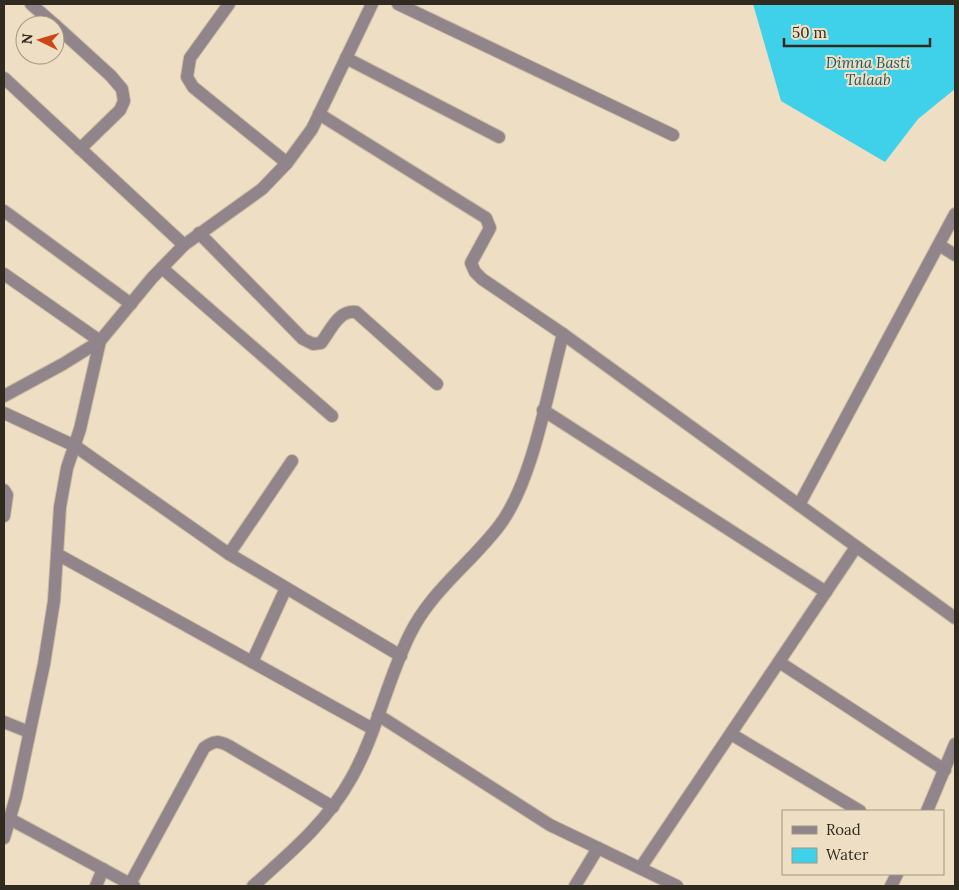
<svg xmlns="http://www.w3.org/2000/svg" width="959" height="890" font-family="Lora,serif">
<rect width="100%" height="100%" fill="#eedfc4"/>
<path fill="#40d1ea" d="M753,4H955V89L918,119L885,162L781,101Z"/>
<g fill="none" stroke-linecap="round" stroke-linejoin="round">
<g stroke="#c8bba3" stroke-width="14">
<g id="minor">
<path d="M31,4L55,25"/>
<path d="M229,4L190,58L187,77L193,87L287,163"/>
<path d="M398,4L673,135"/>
<path d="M55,25L111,76L122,89L124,101L120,110L80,149"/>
<path d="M346,58L499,137"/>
<path d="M4,78L184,245"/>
<path d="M319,114L486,218L490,228L471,263L475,272L482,279L563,334L955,618"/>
<path d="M4,211L131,304"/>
<path d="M199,233L303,339L313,344L321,343C331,330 338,310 356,312L437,384"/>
<path d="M939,245L955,255"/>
<path d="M162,268L332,416"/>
<path d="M4,274L100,341L80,429L67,468L60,507L54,601L44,664L16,797L4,838"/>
<path d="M4,396L63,364L100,341L152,278L184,245L262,189L287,163L312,129L372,4"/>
<path d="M543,410L826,592"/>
<path d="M4,413L75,446L229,554L401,656"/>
<path d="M4,490L7,495L4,516"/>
<path d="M799,505L955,214"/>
<path d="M57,554L373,729"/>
<path d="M229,554L292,461"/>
<path d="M252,662L286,588"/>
<path d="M779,662L945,770"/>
<path d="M378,715L550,825L677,886"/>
<path d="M4,722L29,732"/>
<path d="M731,734L860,811"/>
<path d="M927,811L955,744"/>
<path d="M10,819L134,886"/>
<path d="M641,867L856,547"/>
<path d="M130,884L204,748C214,740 219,741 229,746L333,807"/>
<path d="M96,886L103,869"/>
<path d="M253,886C290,853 328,821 352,777C377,732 387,680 410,634C431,591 470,564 499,526C533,482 548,389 563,334"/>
<path d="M575,886L598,848"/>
<path d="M891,886L897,874"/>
</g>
</g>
<use href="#minor" stroke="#91848a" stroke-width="12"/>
</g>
<g text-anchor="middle" stroke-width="4" stroke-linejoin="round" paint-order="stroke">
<g font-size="15" font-style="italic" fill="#1d5862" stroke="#eedfc4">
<text x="868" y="68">Dimna Basti<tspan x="868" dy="17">Talaab</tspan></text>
</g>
</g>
<rect width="959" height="890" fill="none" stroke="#302a20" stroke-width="10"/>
<rect x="782" y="810" width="162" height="65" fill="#eedfc4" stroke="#a29782"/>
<rect x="792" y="826" width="25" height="8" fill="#91848a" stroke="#a29782"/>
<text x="826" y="835" font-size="15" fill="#302a20">Road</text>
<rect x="792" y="848" width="25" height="15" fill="#40d1ea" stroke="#a29782"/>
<text x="826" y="860" font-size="15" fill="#302a20">Water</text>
<g transform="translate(40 40) rotate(275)"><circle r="24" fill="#eedfc4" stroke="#a29782"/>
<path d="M0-4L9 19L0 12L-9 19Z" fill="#cd4615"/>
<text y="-8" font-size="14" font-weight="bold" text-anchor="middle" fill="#302a20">N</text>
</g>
<path d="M784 38v8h146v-8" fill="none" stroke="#302a20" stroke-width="2.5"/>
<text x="792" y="38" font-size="15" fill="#302a20" stroke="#eedfc4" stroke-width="4" paint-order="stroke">50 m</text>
</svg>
